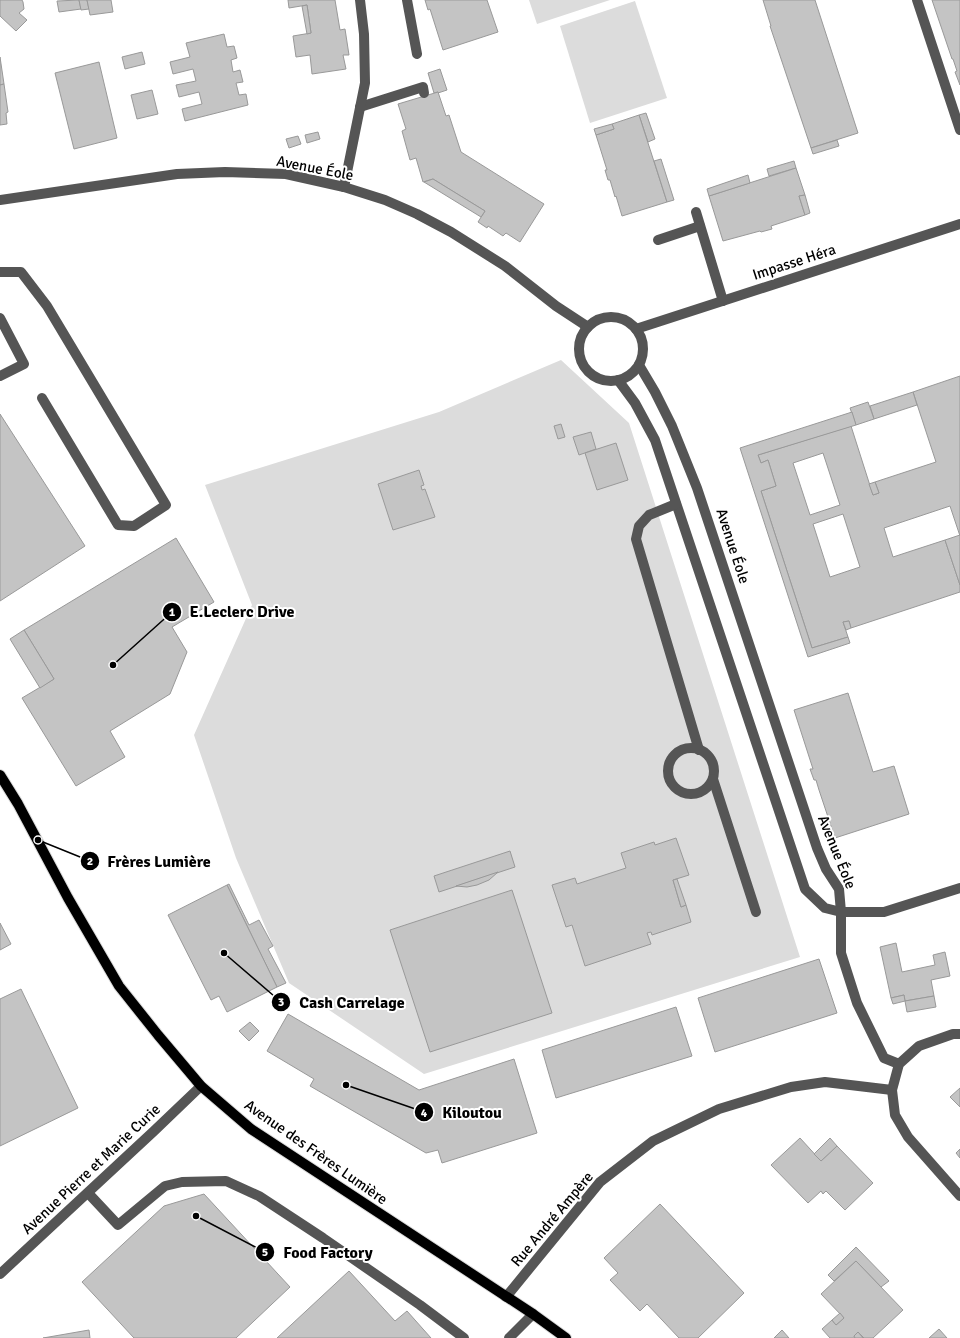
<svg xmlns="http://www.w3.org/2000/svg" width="960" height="1338" font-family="Signika,sans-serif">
<rect width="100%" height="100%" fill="#fff"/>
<g fill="#dcdcdc">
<path d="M529,0H610L537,24Z"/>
<path d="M635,1L667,98L590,123L560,26Z"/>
<path d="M561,360L629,423L800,957L424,1074L289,983L236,858L194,735L252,605L205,485L439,412Z"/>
</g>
<g fill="#c4c4c4" stroke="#999" fill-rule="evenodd">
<path d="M0,0H22L23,2L24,9L19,13L27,20L16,31L0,16Z"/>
<path d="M79,0L81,9L59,12L57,1Z"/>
<path d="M79,0H87L89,9L81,10Z"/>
<path d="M87,0H111L113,12L90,15Z"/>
<path d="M288,0H335L340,30L345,29L349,55H343L346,69L312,74L310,55L296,57L293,36L311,33L307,5L289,8Z"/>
<path d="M425,0H487L498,32L443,50L430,9L428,10Z"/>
<path d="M763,0H815L858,133L811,148L770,26H771Z"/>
<path d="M932,0H960V85L955,72L957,71L953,59H952Z"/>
<path d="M307,5L311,33L307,34L302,6Z"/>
<path d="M224,34L227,47L234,46L237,58L231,60L233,72L240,70L243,82L236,83L239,95L246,94L248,105L185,121L182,109L202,104L199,92L179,97L176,85L196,81L193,69L173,74L170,62L190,57L186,43Z"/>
<path d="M142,52L145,64L125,69L122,57Z"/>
<path d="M0,57L4,84L0,85Z"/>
<path d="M99,62L117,138L74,149L55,73Z"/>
<path d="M440,69L447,90L438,93V92L434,93L428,73Z"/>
<path d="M4,84L8,112L6,113L7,124L0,125V85Z"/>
<path d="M152,90L158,114L137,119L131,95Z"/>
<path d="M438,92L446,116L449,115L461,152L544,204L520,242L506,233L503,236L488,226L487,228L478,222L485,211L433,179L423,182L416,158L410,160L402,131L406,129L398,104Z"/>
<path d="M646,113L655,139L648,142L639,115Z"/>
<path d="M639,115L667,202L622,216L616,196L615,197L610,180H608L605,170H607L596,135L614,129L612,124Z"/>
<path d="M612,124L614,129L596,135L594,129Z"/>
<path d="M318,132L320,139L307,143L305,135Z"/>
<path d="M298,136L301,144L289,148L286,139Z"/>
<path d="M837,140L839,146L813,154L811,148Z"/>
<path d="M661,159L674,200L667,202L654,161Z"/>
<path d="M794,161L796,168L769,176L767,169Z"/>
<path d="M796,168L805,195L799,196L805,215L771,226L772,229L761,232L760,231L723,241L709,196Z"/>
<path d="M748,175L750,183L709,196L707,189Z"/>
<path d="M433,179L485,211L481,217L424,182Z"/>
<path d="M805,195L810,213L805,215L799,196Z"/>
<path d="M960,376V536L950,506L884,528L893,557L945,540L960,585V592L851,628L849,621L843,622L848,637L812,648L761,491L776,486L768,460L761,463L758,455L851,426L873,495L879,493L875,482L936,462L913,392ZM823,453L840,505L810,515L793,463ZM843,514L860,567L830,577L813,524Z"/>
<path d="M913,392L917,405L874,419L870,406Z"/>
<path d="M868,402L874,419L856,425L850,408Z"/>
<path d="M852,412L856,425L758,455L761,463L768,460L776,486L761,491L812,648L848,637L850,643L808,657L740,448Z"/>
<path d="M0,414L85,546L0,601Z"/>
<path d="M561,424L565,437L558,439L554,426Z"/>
<path d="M591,432L596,449L579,455L573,437Z"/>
<path d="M616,443L628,480L597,490L585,453Z"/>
<path d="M419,470L424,485L421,486L422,490L425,489L435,517L393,530L378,484Z"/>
<path d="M875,482L879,493L873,495L869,484Z"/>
<path d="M960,535V585L945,540Z"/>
<path d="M176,538L214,602L172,627L187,652L170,694L110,731L125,757L76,786L22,698L54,679L24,630Z"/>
<path d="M849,621L851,628L846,630L843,622Z"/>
<path d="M24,630L54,679L40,688L10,639Z"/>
<path d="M848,693L873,772L894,766L909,814L835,838L819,790L816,780H814L810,769H813L794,710Z"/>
<path d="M676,838L689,875L673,880L681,907L686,905L691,922L652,935L651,932L647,933L651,944L585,966L572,925L566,927L552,885L575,878L577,884L626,868L621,853L654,842L655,845Z"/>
<path d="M510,851L515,867L439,892L434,876Z"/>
<path d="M498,872L489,880L477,885L467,887L456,886Z"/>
<path d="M677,879L686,905L681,907L673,880Z"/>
<path d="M229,884L249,925L259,920L273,946L268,949L286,983L277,987L227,885Z"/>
<path d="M227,885L277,987L227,1012L219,996L211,1000L168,915Z"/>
<path d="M512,890L552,1013L430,1052L390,930Z"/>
<path d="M0,923L11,944L0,950Z"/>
<path d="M896,943L902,972L935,965L933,955L945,952L950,976L931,980L934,996L905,1001L904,995L891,998L880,947Z"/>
<path d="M819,959L837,1013L715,1052L698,998Z"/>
<path d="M21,989L78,1108L0,1146V999Z"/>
<path d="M904,995L905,1001L893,1004L891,998Z"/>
<path d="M934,996L936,1007L907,1012L905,1001Z"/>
<path d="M676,1007L692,1056L556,1098L542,1050Z"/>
<path d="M288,1014L419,1090L514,1059L537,1133L442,1163L438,1150L426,1153L310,1086L314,1079L267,1051Z"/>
<path d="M250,1022L259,1031L249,1041L239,1031Z"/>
<path d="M960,1088V1107L950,1097Z"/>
<path d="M800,1138L821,1161L837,1146L873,1183L845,1210L826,1191L823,1194L821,1191L808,1203L771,1165Z"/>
<path d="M830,1138L837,1146L821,1161L814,1154Z"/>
<path d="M960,1149V1158L956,1153Z"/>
<path d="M204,1194L290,1287L236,1338H134L82,1282L164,1206Z"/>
<path d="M660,1204L744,1293L698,1338H679L647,1304L640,1311L610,1280L618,1273L604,1258Z"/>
<path d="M856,1247L889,1281L881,1287L856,1261L834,1281L828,1275Z"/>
<path d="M856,1261L903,1310L873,1338H864L858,1332L854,1336L855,1338H830L822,1329L832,1320L836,1325L844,1318L821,1294Z"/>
<path d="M349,1271L395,1321L407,1311L431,1338H277Z"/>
<path d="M840,1313L844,1318L836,1325L832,1320Z"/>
<path d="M939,1329L947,1338H929Z"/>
<path d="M89,1330L90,1338H43Z"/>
<path d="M782,1330L789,1338H774Z"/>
<path d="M858,1332L863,1338H855L854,1336Z"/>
</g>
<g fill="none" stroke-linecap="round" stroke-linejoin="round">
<g stroke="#dbdbdb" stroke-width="12">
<path id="major" d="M0,775L18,804L68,898L119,986L158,1035L201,1086L251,1129L533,1314L566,1338"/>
</g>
<g stroke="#555" stroke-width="10">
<path d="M407,0L417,54"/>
<path d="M917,0L960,130"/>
<path d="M360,107L423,87L424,93"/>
<path d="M344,187L365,83L364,34L360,0"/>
<path d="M0,200L177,174L225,172L286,174L344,187L385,200L417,214L451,232L505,266L556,306L588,327"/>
<path d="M696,212L723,301"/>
<path d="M658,240L700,226"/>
<path d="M0,272H21L47,306L166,505L134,526L118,525L42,398"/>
<circle cx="611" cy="349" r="32"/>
<path d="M0,318L24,364L0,376"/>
<path d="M636,329L960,224"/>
<path d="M639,365L655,392L672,426L697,488L817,848L826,869L839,889L841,912V953L857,1003L884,1058L899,1064"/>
<path d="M618,380L635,403L655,440L805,889L825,908L841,912H884L960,888"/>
<path d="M676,504L649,515L639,526L636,539L699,750"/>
<circle cx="691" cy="771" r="23"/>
<path d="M713,779L756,912"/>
<path d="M960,1034H953L919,1046L899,1064L892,1090L895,1115L908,1137L960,1196"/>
<path d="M88,1193L118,1225L165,1186L182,1182L226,1181L259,1196L323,1238L420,1305L464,1338"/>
<path d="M0,1274L154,1131L201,1086"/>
<path d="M506,1297L600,1182L653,1141L719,1109L791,1087L825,1082L892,1090"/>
<path d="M509,1338L533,1314"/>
</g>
<use href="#major" stroke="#000" stroke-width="10"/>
</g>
<g text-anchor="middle" stroke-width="4" stroke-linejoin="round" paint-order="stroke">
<g font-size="15" fill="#000" stroke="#fff">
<text transform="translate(315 168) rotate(11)" y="5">Avenue Éole</text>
<text transform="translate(794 262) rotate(-18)" y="5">Impasse Héra</text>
<text transform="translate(733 546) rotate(72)" y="5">Avenue Éole</text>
<text transform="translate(837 852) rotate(68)" y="5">Avenue Éole</text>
<text transform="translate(316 1152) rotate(35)" y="5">Avenue des Frères Lumière</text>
<text transform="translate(91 1169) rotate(-43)" y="5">Avenue Pierre et Marie Curie</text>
<text transform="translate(552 1219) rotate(-50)" y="5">Rue André Ampère</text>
</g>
</g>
<path fill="none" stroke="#000" stroke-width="1.5" d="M113 665L172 612M38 840L90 861M224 953L281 1002M346 1085L424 1112M196 1216L265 1252"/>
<g fill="#000" stroke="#fff" stroke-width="1.5">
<circle cx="113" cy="665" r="4"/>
<circle cx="38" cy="840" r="4"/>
<circle cx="224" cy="953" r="4"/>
<circle cx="346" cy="1085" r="4"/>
<circle cx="196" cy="1216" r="4"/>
<circle cx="172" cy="612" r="10"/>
<circle cx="90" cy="861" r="10"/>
<circle cx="281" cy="1002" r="10"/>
<circle cx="424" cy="1112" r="10"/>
<circle cx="265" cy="1252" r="10"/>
</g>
<g font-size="12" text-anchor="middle" font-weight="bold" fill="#fff">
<text x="172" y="616">1</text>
<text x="90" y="865">2</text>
<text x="281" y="1006">3</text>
<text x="424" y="1117">4</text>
<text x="265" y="1256">5</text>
</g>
<g font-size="16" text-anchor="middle" font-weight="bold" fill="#000" stroke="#fff" stroke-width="4" stroke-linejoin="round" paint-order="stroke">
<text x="242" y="617">E.Leclerc Drive</text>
<text x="159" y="867">Frères Lumière</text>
<text x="352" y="1008">Cash Carrelage</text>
<text x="472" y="1118">Kiloutou</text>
<text x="328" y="1258">Food Factory</text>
</g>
</svg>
